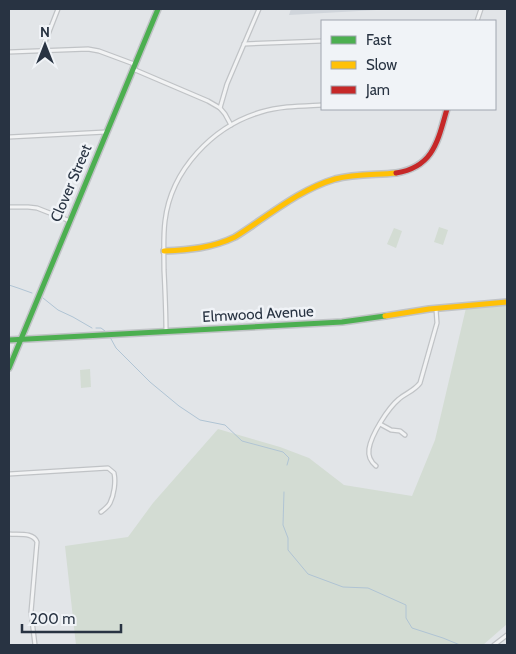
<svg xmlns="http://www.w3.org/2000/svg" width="516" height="654" font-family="Cabin,sans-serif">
<rect width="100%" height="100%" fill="#e2e5e8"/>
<path fill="#d0d5db" d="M291,9H394L289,15Z"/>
<g fill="#d3dcd3">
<path d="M439,227L448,230L443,245L434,242Z"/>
<path d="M394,228L402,231L396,248L387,244Z"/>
<path d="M507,305V624L483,645H76L65,546L128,537L153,503L218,429L280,447L309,458L344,485L412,496L435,440L466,308Z"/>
<path d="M90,369L91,387L81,388L80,370Z"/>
</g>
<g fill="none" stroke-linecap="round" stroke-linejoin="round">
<g stroke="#b0c4d4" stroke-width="1">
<path d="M9,285L18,288L32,293"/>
<path d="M43,298L58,310L73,317L92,328"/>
<path d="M96,328H101L105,331"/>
<path d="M110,337L116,348L150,382L179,406L200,420L225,425L242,441L283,452L289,458L287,465"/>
<path d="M284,492L283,525L288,538V550L308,574L343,587L368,588L406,605V618L412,628L443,638L460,645"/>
</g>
<g stroke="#c0c3c6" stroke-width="5.5">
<g id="street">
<path d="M477,21L481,9"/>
<path d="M244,44L322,41"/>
<path d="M42,50L58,9"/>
<path d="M9,52L88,49L99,51L134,64"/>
<path d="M133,69L208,101L220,108L225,114L231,125"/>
<path d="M220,108L227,84L259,9"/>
<path d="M9,137L106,132"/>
<path d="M9,207H28L37,208L70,221"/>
<path d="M166,332C166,311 165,291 164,270C164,254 163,237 165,221C171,170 213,126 261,112C281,106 302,106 322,105"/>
<path d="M380,424L391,430L400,431L405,435"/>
<path d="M376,466C371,462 368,456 369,449C371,435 388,408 399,399C406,393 414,391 420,383L435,330L437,323L436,309"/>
<path d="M9,474L108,468L114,473C116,482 114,495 110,503C108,507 105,509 101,512"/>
<path d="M9,534C19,535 33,532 37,542L31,612L35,645"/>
<path d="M494,645L507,635"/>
</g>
</g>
<g stroke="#c0c3c6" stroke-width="8">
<g id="fast">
<path d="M9,340L342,322L385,316"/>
<path d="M9,368L158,9"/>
</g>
</g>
<g stroke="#c0c3c6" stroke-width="8">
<g id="slow">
<path d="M164,251C189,250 212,248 235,237C267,217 298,190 335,179C355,174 376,175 396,173"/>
<path d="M385,316L429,309L507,302"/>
</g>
</g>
<g stroke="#c0c3c6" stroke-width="8">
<path id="jam" d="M396,173C434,167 438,140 447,109"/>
</g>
<use href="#street" stroke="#f2f3f4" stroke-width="3"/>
<use href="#fast" stroke="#4caf50" stroke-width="5"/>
<use href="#slow" stroke="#ffc107" stroke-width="5"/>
<use href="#jam" stroke="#c62828" stroke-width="5"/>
</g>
<g text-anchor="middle" stroke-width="5" stroke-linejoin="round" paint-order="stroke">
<g font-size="15" fill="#283342" stroke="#f0f3f7">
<text transform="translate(71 183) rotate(-67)" y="5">Clover Street</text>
<text transform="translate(258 314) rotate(-3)" y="5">Elmwood Avenue</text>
</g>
</g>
<rect width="516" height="654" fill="none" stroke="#283342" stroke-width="20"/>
<rect x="321" y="20" width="175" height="90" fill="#f0f3f7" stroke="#a0a6af"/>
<rect x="331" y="36" width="25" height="8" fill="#4caf50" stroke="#a0a6af"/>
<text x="366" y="45" font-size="15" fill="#283342">Fast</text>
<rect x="331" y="61" width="25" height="8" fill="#ffc107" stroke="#a0a6af"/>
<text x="366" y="70" font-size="15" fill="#283342">Slow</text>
<rect x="331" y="86" width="25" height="8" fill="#c62828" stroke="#a0a6af"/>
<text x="366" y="95" font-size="15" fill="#283342">Jam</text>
<g transform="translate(45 45)" stroke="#f0f3f7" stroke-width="4" paint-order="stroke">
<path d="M0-4L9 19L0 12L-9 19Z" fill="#283342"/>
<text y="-8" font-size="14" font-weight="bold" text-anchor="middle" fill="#283342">N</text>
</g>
<path d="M22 624v8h99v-8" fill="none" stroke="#283342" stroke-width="2.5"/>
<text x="30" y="624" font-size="15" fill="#283342" stroke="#f0f3f7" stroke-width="4" paint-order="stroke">200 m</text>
</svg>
